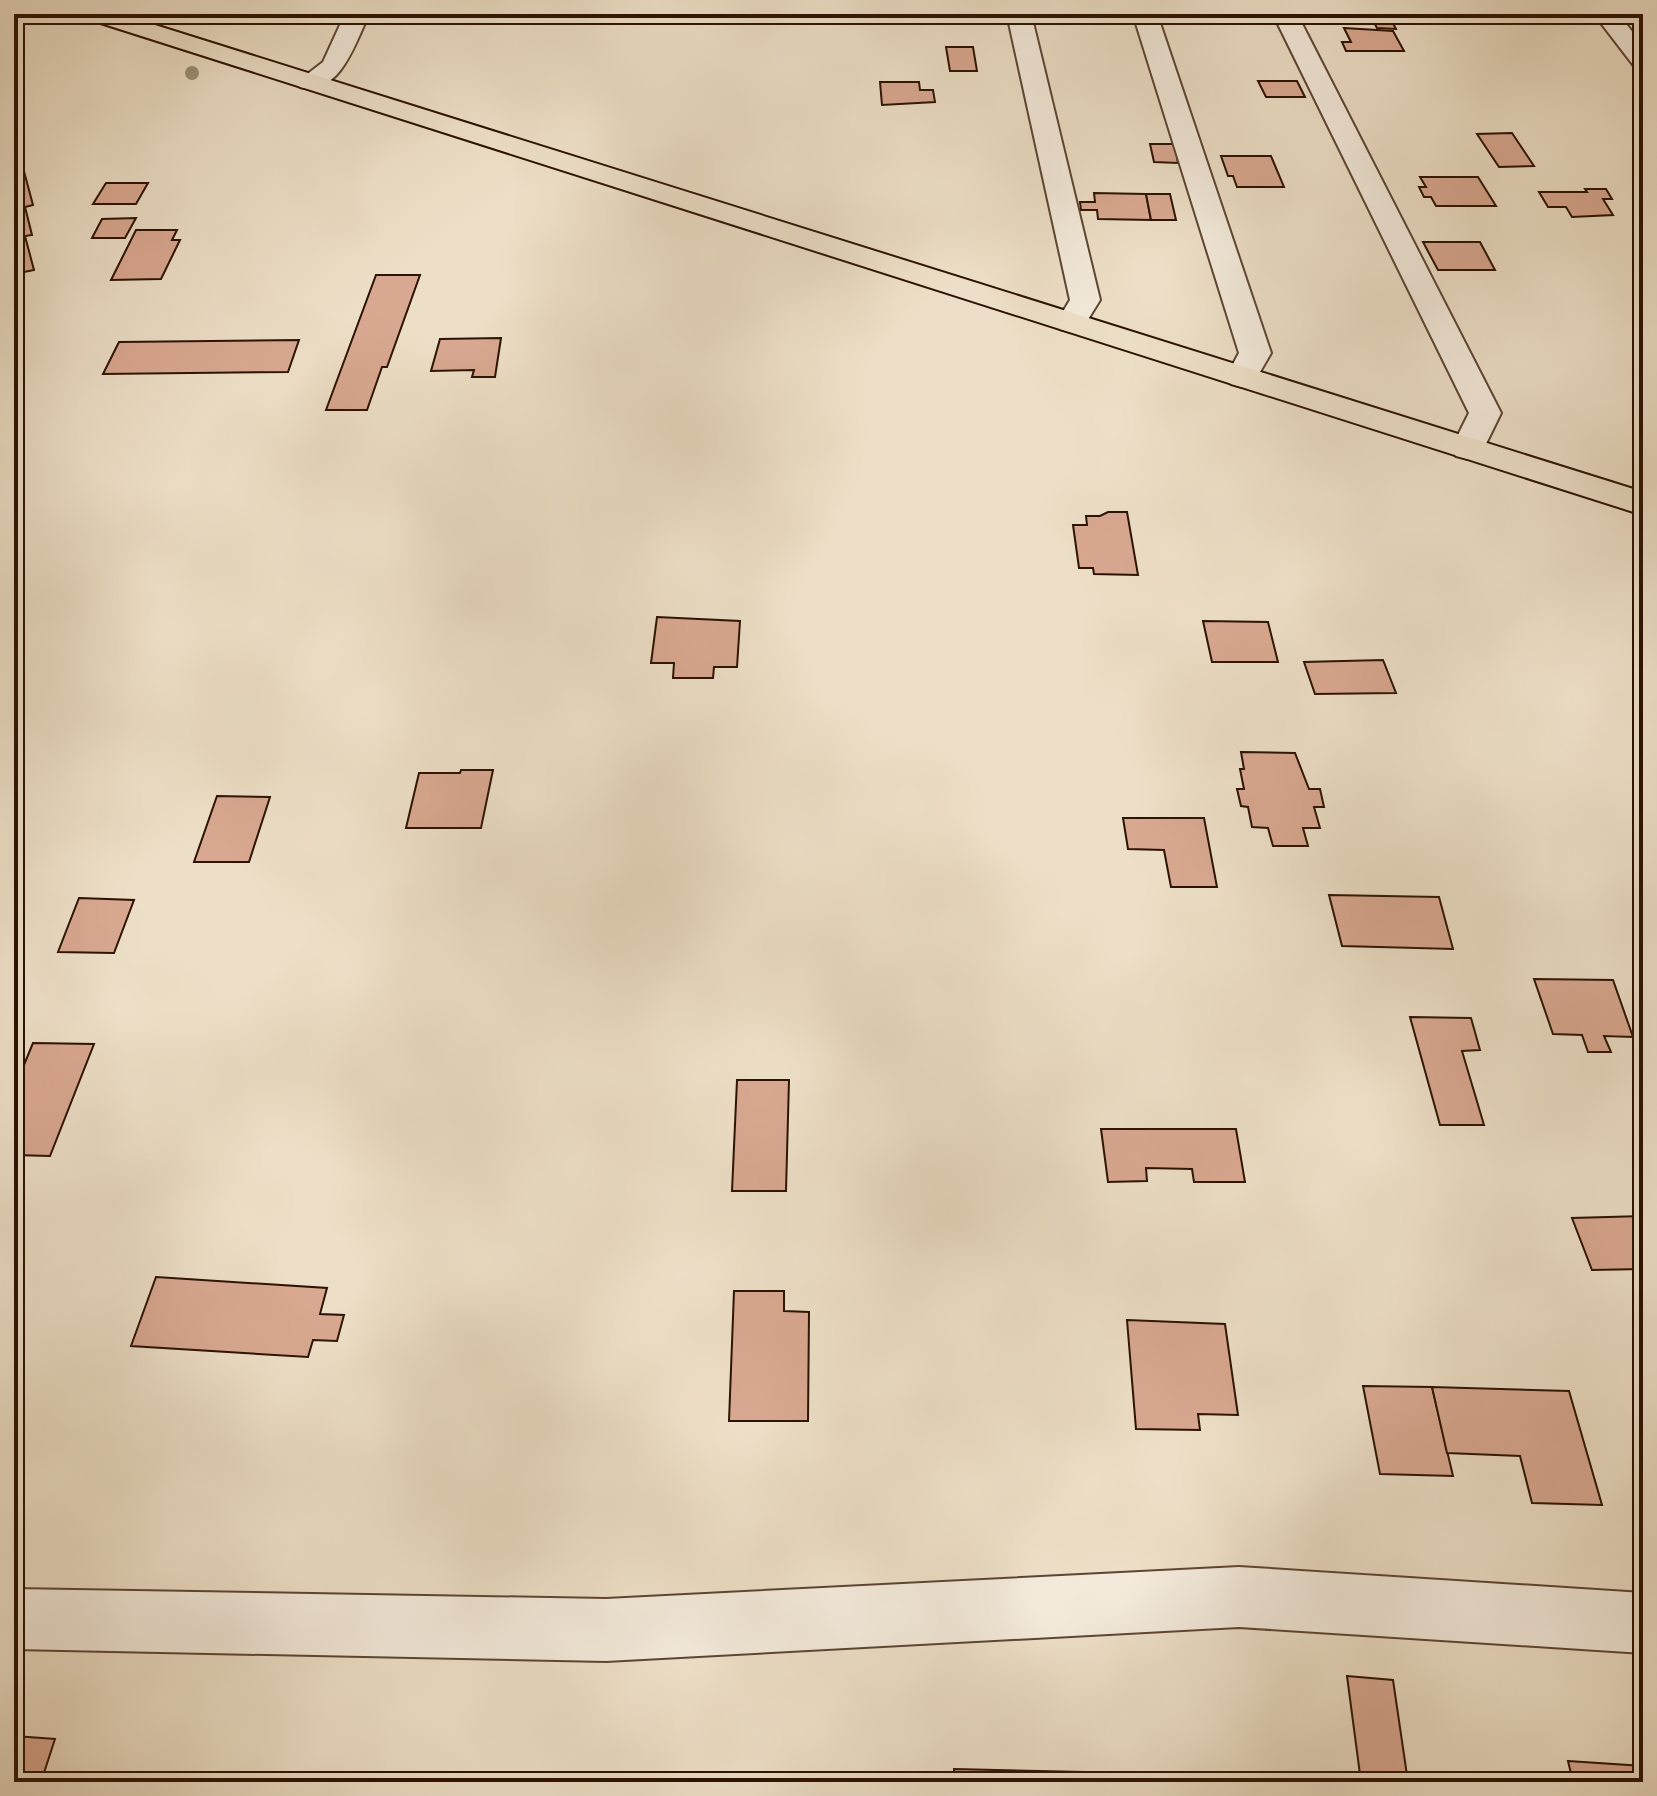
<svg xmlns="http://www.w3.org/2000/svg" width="1657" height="1796" font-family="'Gentium Book Plus',serif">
<rect width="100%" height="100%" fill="#eddfc7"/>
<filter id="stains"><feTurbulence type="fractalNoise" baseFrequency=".0025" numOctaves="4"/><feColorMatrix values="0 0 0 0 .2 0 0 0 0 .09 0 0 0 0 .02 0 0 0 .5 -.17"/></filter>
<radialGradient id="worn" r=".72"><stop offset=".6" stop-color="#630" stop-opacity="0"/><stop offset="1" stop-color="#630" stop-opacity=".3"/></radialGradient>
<g fill="#d9a891" stroke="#2b1202" stroke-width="2">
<path d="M1102,14H1128L1130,20L1104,21Z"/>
<path d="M1231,14H1265L1268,19L1233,20Z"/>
<path d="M1369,14H1388L1396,29L1377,28Z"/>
<path d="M1344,28L1393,31L1404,51H1346L1342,42H1351Z"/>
<path d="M946,47H973L977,71H950Z"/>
<path d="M1258,81H1297L1305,97H1266Z"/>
<path d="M880,82H919L920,90H933L935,102L882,105Z"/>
<path d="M1512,133L1534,166L1499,167L1477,134Z"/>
<path d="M1150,144H1175L1178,163L1154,162Z"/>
<path d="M1221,156H1271L1284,187H1237L1233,176H1228Z"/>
<path d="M21,160L33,205L25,207L32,235L25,236L34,270L14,274V161Z"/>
<path d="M1420,177H1478L1496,206H1436L1431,197H1424L1419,187H1426Z"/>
<path d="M106,183H148L136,204H93Z"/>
<path d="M1585,189H1606L1612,199H1603L1613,215L1572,217L1566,207H1548L1539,192H1587Z"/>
<path d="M1094,193L1146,194L1151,220L1098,219L1097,210H1081L1080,202H1095Z"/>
<path d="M1146,194H1170L1176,220H1151Z"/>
<path d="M136,218L125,238H92L102,219Z"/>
<path d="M136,230H177L172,240H180L161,279L111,280Z"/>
<path d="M1423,242H1480L1495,270H1438Z"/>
<path d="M376,275H420L387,367H382L367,410H326Z"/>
<path d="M501,338L495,377H472L474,370L431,371L440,339Z"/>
<path d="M299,340L288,372L103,374L119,342Z"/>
<path d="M1108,512H1127L1138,575L1094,574L1093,568H1079L1073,525H1087L1086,516H1100Z"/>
<path d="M657,617L740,621L737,667H714L713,678H673L674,663H651Z"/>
<path d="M1203,621L1268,622L1278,662H1212Z"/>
<path d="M1383,660L1396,693L1315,694L1304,662Z"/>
<path d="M1241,752L1295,753L1309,789H1320L1324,807H1314L1320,828H1303L1308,846H1273L1268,828L1252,827L1248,807L1241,806L1237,789H1244L1240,769H1244Z"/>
<path d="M461,770H493L481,828H406L419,773H460Z"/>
<path d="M217,796L270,797L249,862H194Z"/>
<path d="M1123,818H1204L1217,887H1171L1164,850L1128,849Z"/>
<path d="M1329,895L1439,897L1453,949L1342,946Z"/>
<path d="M79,898L134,900L114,953L58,952Z"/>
<path d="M1534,979L1613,980L1633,1037L1604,1036L1611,1052H1588L1582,1035L1553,1034Z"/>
<path d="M1410,1017L1471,1018L1480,1050L1462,1051L1484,1125H1440Z"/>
<path d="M33,1043L94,1044L50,1156L14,1155V1089Z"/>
<path d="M737,1080H789L786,1191H732Z"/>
<path d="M1101,1129H1236L1245,1182H1194L1192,1169L1146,1168L1147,1181L1108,1182Z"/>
<path d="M1643,1216V1269L1592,1270L1572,1218Z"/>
<path d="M156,1277L327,1288L320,1314L344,1315L337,1341L313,1340L308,1357L131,1346Z"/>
<path d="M734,1291H784V1311L809,1312L808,1421H729Z"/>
<path d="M1127,1320L1225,1324L1238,1415L1198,1414L1200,1430L1136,1429Z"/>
<path d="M1363,1386L1432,1387L1453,1476L1380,1474Z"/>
<path d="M1432,1387L1569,1391L1602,1505L1532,1503L1520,1456L1447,1453Z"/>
<path d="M1347,1676L1393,1680L1408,1782H1361Z"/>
<path d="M14,1736L55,1739L41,1782H14Z"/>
<path d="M1568,1761L1643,1766V1782H1573Z"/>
<path d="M954,1769L1084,1772L1085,1782H954Z"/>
<path d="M214,1775L320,1776H338L337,1782H213Z"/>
</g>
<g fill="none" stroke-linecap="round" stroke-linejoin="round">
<g stroke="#5c4533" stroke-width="4">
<g id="minor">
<path d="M345,14H369C356,41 340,97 300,87L297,82L323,62Z"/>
<path d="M1007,14H1031L1100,300L1082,329L1071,332L1060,329L1056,323L1070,300Z"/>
<path d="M1133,14H1157L1271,353L1253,384L1242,387L1231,384L1226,377L1239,353Z"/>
<path d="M1273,14H1297L1501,413L1480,456L1468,459L1456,456L1451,449L1469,413Z"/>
<path d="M1594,14H1618L1643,45V68L1634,66Z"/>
<path d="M1239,1567L1643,1593V1653L1239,1627L606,1661L14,1649V1589L606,1599Z"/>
</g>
</g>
<g stroke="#2b1202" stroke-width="4">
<path id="major" d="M84,14H120L1643,492V515L88,19Z"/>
</g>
<use href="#minor" fill="#f3eadb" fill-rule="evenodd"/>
<use href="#major" fill="#eddfc7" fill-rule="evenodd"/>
</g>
<circle fill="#9d9078" cx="192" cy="73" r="7"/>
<rect width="1657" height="1796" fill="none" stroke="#eddfc7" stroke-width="48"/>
<rect x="16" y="16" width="1625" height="1764" fill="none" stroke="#2b1202" stroke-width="4"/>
<rect x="24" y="24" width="1609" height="1748" fill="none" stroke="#2b1202" stroke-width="2"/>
<rect width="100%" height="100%" filter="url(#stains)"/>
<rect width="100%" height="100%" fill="url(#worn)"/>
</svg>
